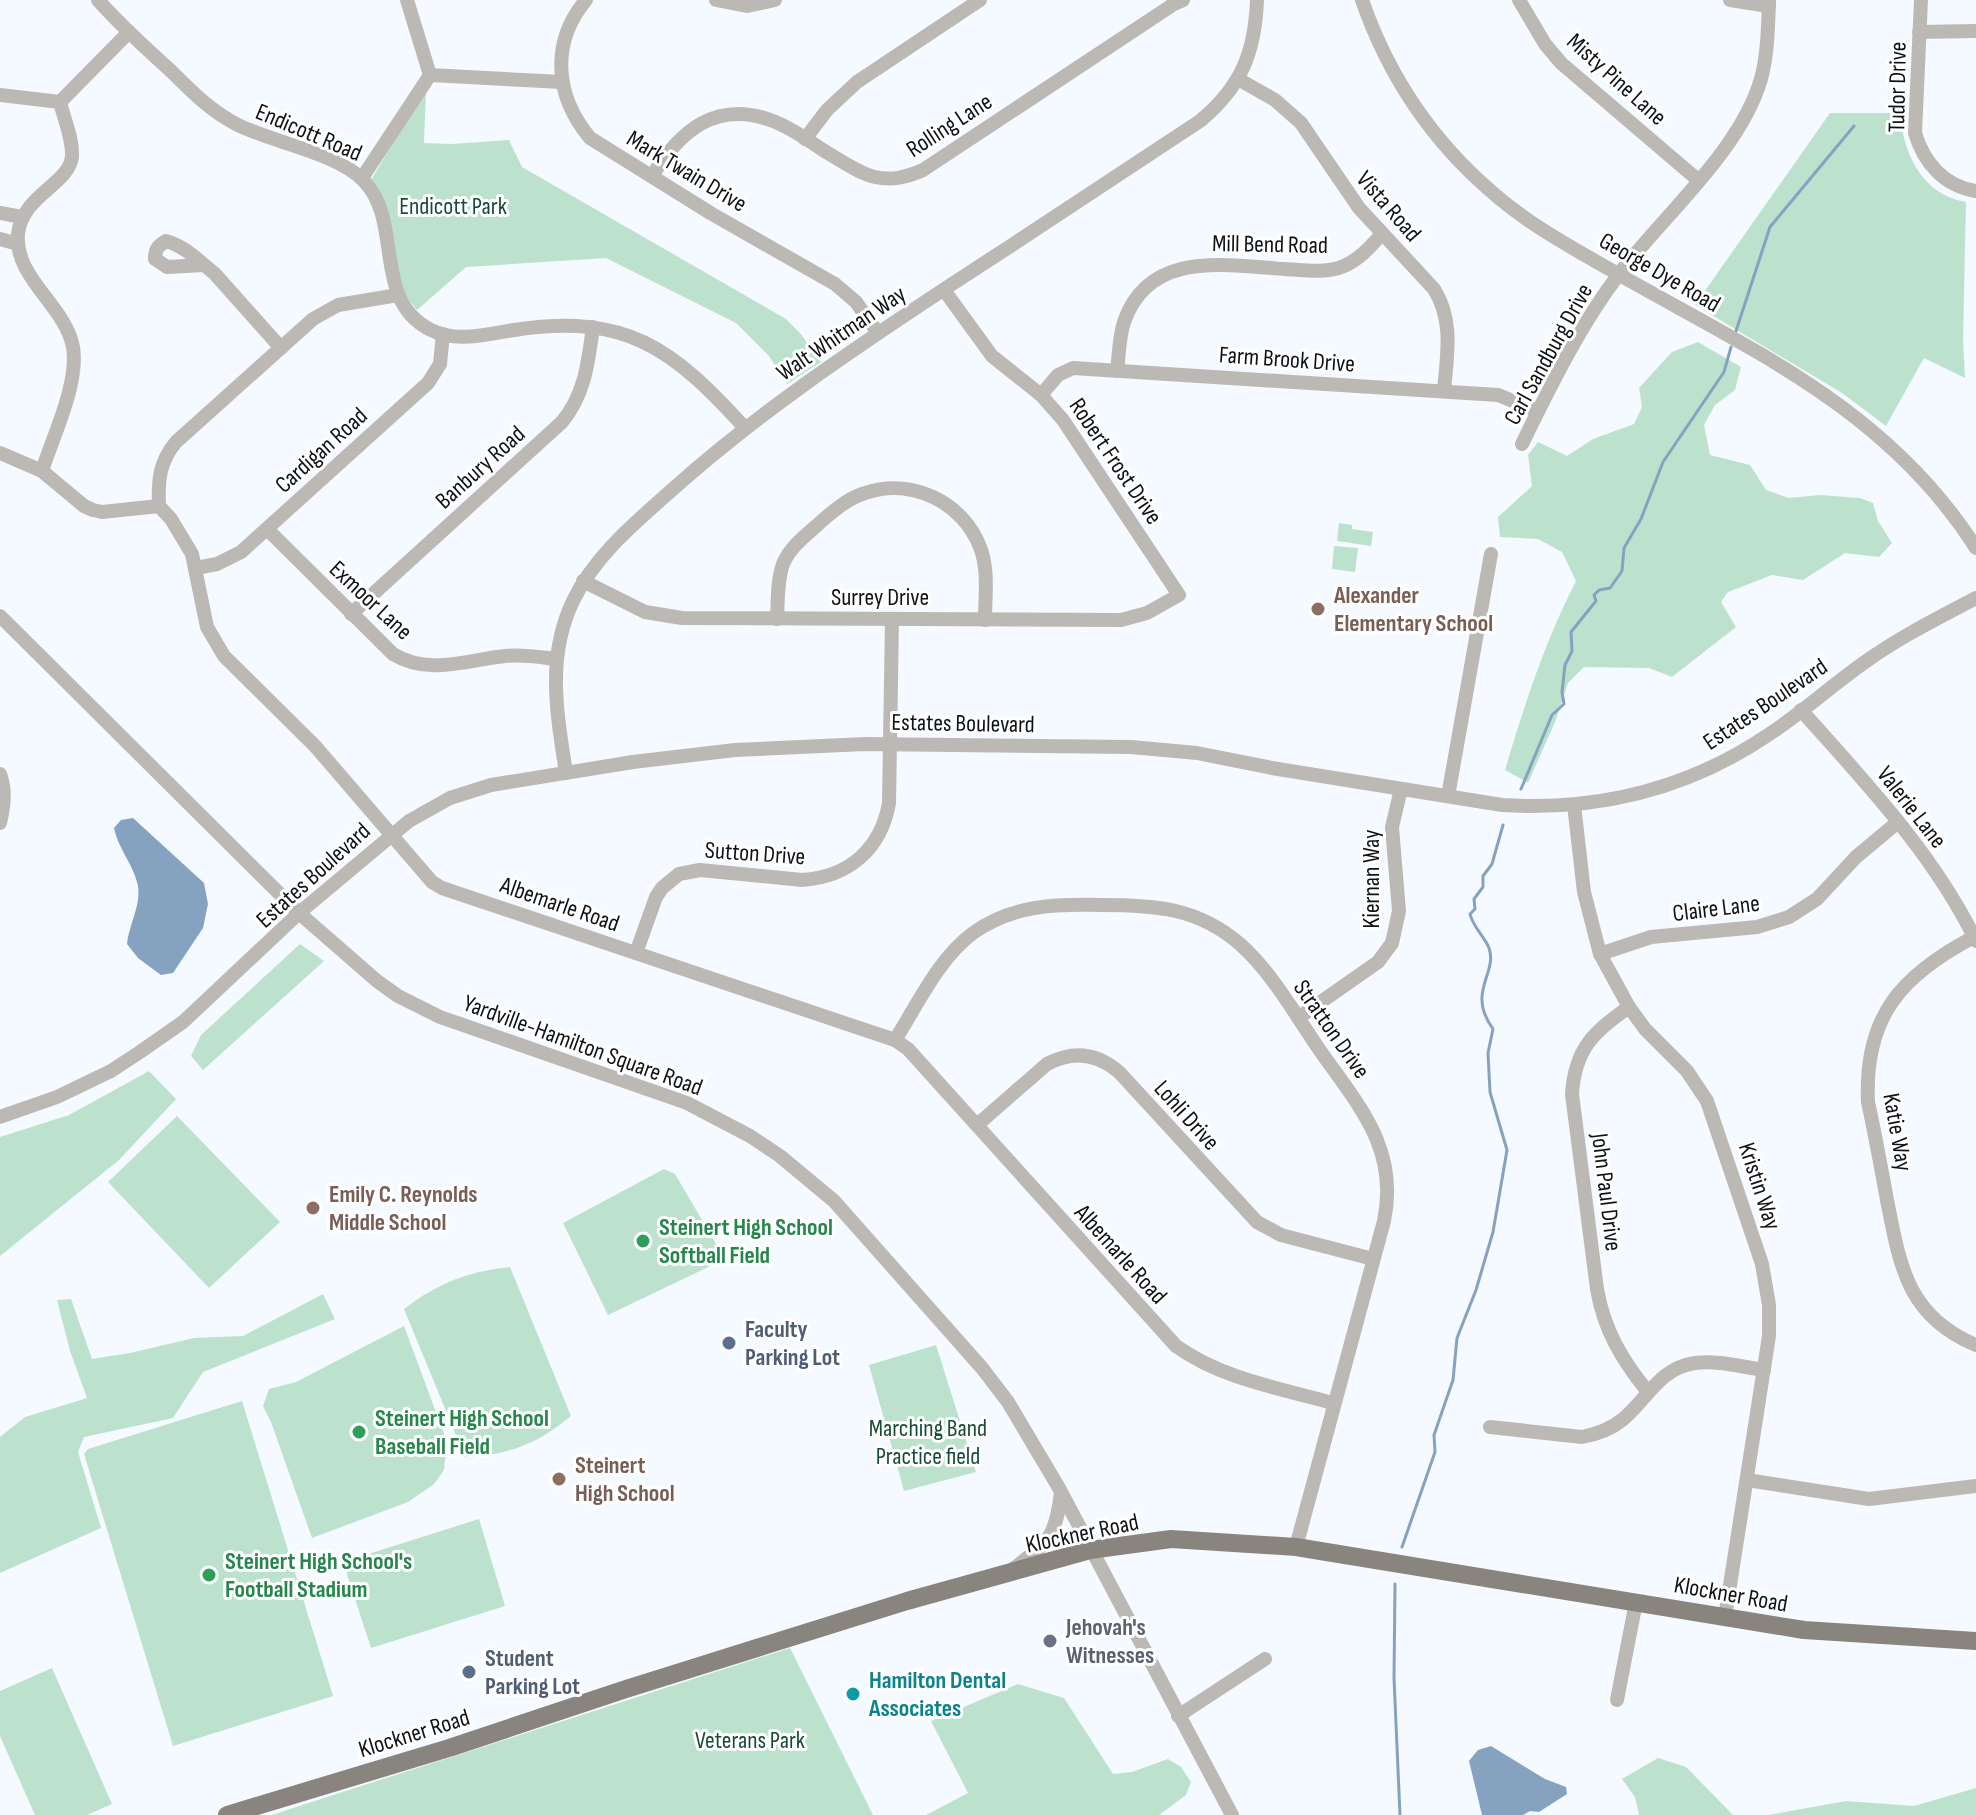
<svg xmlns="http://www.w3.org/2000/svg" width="1976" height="1815" font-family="'Sofia Sans Condensed',sans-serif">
<rect width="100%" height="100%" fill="#f4faff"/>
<g fill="#bce2cd">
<path d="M426,88L424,143L451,144L509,140L522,167L786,319L800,333L821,362L787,384L769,356L736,323L606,258L466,267L417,310L401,290L387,208L371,180Z"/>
<path d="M1830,113H1900C1903,153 1922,195 1966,202L1963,340L1965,378L1924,358L1886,426L1842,393L1695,305Z"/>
<path d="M1698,342L1741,367L1735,390L1715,405L1704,425L1710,455L1750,465L1766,490L1789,498L1820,495L1860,498L1873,503L1878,521L1892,543L1879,557L1845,553L1803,580L1772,575L1728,592L1721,602L1736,627L1672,677L1649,668L1584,667L1568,683L1555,722L1528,783L1505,770C1524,706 1545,641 1576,581L1562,552L1538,539L1500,537L1498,517L1532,486L1528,455L1538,442L1567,456L1593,439L1634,424L1642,407L1639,388L1672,352Z"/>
<path d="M1339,523L1352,525V529L1373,532L1371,546L1337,541Z"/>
<path d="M1334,546L1358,548L1355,572L1332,569Z"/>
<path d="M300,944L324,961L203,1070L191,1056L201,1035Z"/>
<path d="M149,1071L176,1099L119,1160L0,1256V1137L69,1115Z"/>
<path d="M177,1116L280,1222L209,1288L108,1182Z"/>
<path d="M664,1169L675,1174L725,1259L608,1315L563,1223Z"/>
<path d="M510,1267L571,1416C539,1443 507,1456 465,1457L404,1309C436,1284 469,1271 510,1267Z"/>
<path d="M323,1294L335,1319L203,1372L173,1418L84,1437L78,1452L101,1528L0,1573V1437L25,1417L87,1398L70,1351L57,1300L71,1299L92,1359L130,1353L194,1338L243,1336Z"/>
<path d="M404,1326L447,1442L444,1470L434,1484L408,1502L312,1538L271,1422L263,1406L269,1389L296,1382Z"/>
<path d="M936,1345L976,1472L904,1491L869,1365Z"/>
<path d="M242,1401L333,1696L173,1746L84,1454L88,1449Z"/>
<path d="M479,1519L505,1606L371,1648L343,1562Z"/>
<path d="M790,1648L873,1815H272L293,1808Z"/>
<path d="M52,1668L112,1804L87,1815H35L0,1736V1691Z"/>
<path d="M1018,1684L1064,1698L1113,1774L1132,1772L1168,1759L1181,1767L1191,1782L1186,1795L1159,1815H926L968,1793L931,1721Z"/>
<path d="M1658,1758L1686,1767L1733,1815H1639L1635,1797L1622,1779Z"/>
<path d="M1976,1788V1815H1769L1846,1801L1914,1806Z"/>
</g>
<g fill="#85a3c1">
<path d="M133,818L204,883L208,904L203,928L173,973L161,975L138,958L127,944C129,924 143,902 137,882C132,863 118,848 114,828L121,820Z"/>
<path d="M1491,1746L1545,1779L1566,1787L1567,1794L1539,1812L1530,1811L1523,1815H1482L1469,1761L1478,1750Z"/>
</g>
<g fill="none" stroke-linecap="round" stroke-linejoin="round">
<g stroke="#85a3c1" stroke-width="3">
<path d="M1736,331L1770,227L1854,126"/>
<path d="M1521,789L1552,715L1564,704L1562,692L1565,665L1572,651L1571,632L1596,601L1594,595L1599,590L1610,588L1622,571L1624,548L1641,519L1663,462L1724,372L1731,347"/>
<path d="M1402,1547L1435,1452L1434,1435L1453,1380L1457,1338L1476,1290L1493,1232L1507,1150L1490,1092L1488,1053L1493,1029C1466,991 1498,974 1489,948C1484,936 1473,927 1470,914L1475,909L1474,899L1483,887V876L1492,864L1503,825"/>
<path d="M1395,1584L1394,1678L1400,1815"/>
</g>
<g stroke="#bcb9b5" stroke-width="14">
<path d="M98,0C121,26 147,49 172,72C192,92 212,112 238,125C274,143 338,153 364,181C404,223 371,300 431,330C457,343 486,334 514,330C627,313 672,348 745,428"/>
<path d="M407,0L430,75"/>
<path d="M586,0C550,43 555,96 590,138L712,214L835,284L856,302L878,333"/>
<path d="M716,0L747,6L775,0"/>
<path d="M1362,0C1388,75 1432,141 1493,193C1533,228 1580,252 1625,278C1760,354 1890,413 1976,548"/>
<path d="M1519,0L1545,44L1561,63L1698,180"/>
<path d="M1730,0L1769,6"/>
<path d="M1921,0L1915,133C1924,163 1944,186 1976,191"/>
<path d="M1919,32L1976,31"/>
<path d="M1238,79L1275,100L1301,123L1359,208L1434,289C1454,321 1447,355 1444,391"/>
<path d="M0,95L60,102L129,32"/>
<path d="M805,139L827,110L857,82L980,0"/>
<path d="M652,176C680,131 716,99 773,121C792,128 809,141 826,152C842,161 858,173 875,177C892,181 907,177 923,170L1174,4L1183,0"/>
<path d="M362,178L430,75L562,82"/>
<path d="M0,213L22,217"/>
<path d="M0,239L18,244"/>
<path d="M204,265L167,267L155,259C155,249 158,246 166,241C185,246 200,262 215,274L281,348"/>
<path d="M398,295L338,305L313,319L176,442C159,462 158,481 159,506L171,519L192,554L207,627L224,656L315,746L432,882L442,888L895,1040L908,1049L1176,1346C1222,1379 1279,1388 1333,1403"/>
<path d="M1117,371C1119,355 1119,337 1124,322C1149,250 1224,265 1284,269C1304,270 1325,274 1344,266C1360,259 1371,246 1382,234"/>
<path d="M1041,395L1058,375L1073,368L1498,395L1538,411"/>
<path d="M1522,444C1550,387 1580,325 1619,274C1664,215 1740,151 1761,79C1768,53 1768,26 1769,0"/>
<path d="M0,453L42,471L84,506L93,510L102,512L159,506"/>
<path d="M42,471C53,436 79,384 73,347C65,305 14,278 18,234C22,195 70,184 72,156C73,139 64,119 60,102"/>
<path d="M267,529L393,654C429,676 466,660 505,656C522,654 539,657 556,659"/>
<path d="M196,568L217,564L241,552L428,383L440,364L443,334"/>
<path d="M583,581L645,612L682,618L1121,620L1147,613L1179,595L1063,420L1041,395L992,356L944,290"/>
<path d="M351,614L562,422C585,394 588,363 593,327"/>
<path d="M0,616L299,913L377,981L398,996L440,1017L687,1103L750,1136L780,1156L834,1201L982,1368L1008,1402L1059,1488L1232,1815"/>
<path d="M777,619C778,601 777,581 783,564C791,545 809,533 824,519C837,508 849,498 865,493C911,477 963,502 980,547C989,570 985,596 985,620"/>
<path d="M1801,710C1865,782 1934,854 1976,941"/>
<path d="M566,773C557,714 546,657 573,601C595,555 636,522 673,489C758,413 852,350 946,288C1031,233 1115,177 1200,121C1241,87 1255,53 1257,0"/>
<path d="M0,774C6,790 4,806 0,823"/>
<path d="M1448,796L1491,554"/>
<path d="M1574,805L1584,892L1600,954L1629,1007L1645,1029L1687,1071L1707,1101L1762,1264L1769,1305V1336L1725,1617"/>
<path d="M1974,937C1902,975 1864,1016 1868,1102C1875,1134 1881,1167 1887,1200C1900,1266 1907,1316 1976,1345"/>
<path d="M636,953L656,897L662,888L679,874L700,870L802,880C849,877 881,849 889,803L892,619"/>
<path d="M1600,954L1651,937L1757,927L1789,917L1817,899L1856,857L1898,822"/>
<path d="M1629,1007C1594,1032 1575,1048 1572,1094L1597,1289C1604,1330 1622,1360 1648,1392"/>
<path d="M1298,1018L1378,962L1392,943L1399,911L1392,827L1401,789"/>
<path d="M895,1040C918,1004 938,959 973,933C1012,905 1054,904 1100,905C1154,905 1198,907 1241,945C1273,974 1296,1016 1321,1052C1359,1106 1399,1149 1384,1221L1296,1547"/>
<path d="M0,1117L57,1097L111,1071L140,1052L183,1022L299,913L409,821L450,798L491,785L633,762L735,750L865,744L1131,747L1197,753L1272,768L1502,805C1598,811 1688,789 1768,735C1802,713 1832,685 1865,662C1900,637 1938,618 1976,598"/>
<path d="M977,1125L1047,1064C1073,1050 1097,1053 1119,1072L1257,1222L1281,1235L1373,1259"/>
<path d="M1490,1427L1582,1437C1597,1434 1610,1430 1622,1420C1647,1400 1659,1368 1695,1363C1717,1360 1742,1367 1764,1370"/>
<path d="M1747,1480L1869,1499L1976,1486"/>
<path d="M1013,1569C1049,1541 1055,1539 1061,1493"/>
<path d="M1617,1700L1636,1602"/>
<path d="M1178,1716L1265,1659"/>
</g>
<path stroke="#89847d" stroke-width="18" d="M227,1815L449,1748L626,1689L907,1601L1090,1550L1171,1539L1296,1547L1804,1630L1976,1641"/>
</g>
<g fill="#8d6e63" stroke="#fff" stroke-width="3">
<circle cx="1318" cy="609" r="8"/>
<circle cx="313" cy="1208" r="8"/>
<circle cx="559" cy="1479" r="8"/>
</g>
<g fill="#2e9e5b" stroke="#fff" stroke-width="3">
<circle cx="643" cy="1241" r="8"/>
<circle cx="359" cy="1432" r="8"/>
<circle cx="209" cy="1575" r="8"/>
</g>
<g fill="#5c6f8a" stroke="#fff" stroke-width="3">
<circle cx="729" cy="1343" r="8"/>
<circle cx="469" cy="1672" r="8"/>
</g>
<circle fill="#6b7280" stroke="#fff" stroke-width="3" cx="1050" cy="1641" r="8"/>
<circle fill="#0f9aa8" stroke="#fff" stroke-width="3" cx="853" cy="1694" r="8"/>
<g text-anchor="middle" stroke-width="6" stroke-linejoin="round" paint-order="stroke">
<g font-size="24" fill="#0f1215" stroke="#fff">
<text transform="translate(1617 79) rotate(42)" y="8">Misty Pine Lane</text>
<text transform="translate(1897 87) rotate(-89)" y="8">Tudor Drive</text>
<text transform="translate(949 125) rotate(-33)" y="8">Rolling Lane</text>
<text transform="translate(309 132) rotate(23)" y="8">Endicott Road</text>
<text transform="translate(687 171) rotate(31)" y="8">Mark Twain Drive</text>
<text transform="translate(1389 206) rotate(49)" y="8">Vista Road</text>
<text transform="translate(1270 244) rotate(1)" y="8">Mill Bend Road</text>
<text transform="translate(1660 272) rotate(30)" y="8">George Dye Road</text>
<text transform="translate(841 333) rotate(-34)" y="8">Walt Whitman Way</text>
<text transform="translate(1548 354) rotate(-61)" y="8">Carl Sandburg Drive</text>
<text transform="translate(1287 359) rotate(4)" y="8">Farm Brook Drive</text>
<text transform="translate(321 450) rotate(-42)" y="8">Cardigan Road</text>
<text transform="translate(1116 461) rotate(56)" y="8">Robert Frost Drive</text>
<text transform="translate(480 467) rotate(-42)" y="8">Banbury Road</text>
<text x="880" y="605">Surrey Drive</text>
<text transform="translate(371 600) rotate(43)" y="8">Exmoor Lane</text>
<text transform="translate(1765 704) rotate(-34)" y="8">Estates Boulevard</text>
<text transform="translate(963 723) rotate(1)" y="8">Estates Boulevard</text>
<text transform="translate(1912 807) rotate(52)" y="8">Valerie Lane</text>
<text transform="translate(755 853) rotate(4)" y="8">Sutton Drive</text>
<text transform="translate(313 875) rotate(-42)" y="8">Estates Boulevard</text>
<text transform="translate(1371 879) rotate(-90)" y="8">Kiernan Way</text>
<text transform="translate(560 904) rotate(19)" y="8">Albemarle Road</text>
<text transform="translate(1716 908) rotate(-7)" y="8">Claire Lane</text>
<text transform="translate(1332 1029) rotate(55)" y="8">Stratton Drive</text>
<text transform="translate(583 1045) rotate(20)" y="8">Yardville-Hamilton Square Road</text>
<text transform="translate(1187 1115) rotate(48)" y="8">Lohli Drive</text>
<text transform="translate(1898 1132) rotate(80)" y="8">Katie Way</text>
<text transform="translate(1760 1186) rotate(72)" y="8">Kristin Way</text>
<text transform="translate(1607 1192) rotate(83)" y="8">John Paul Drive</text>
<text transform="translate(1121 1254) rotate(48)" y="8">Albemarle Road</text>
<text transform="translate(1082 1533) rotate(-12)" y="8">Klockner Road</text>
<text transform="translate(1731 1594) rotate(10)" y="8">Klockner Road</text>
<text transform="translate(414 1733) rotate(-17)" y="8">Klockner Road</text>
</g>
<g font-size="24" fill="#164b34" stroke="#fff">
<text x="453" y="214">Endicott Park</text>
<text x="928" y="1436">Marching Band<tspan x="928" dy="28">Practice field</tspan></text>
<text x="750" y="1748">Veterans Park</text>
</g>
<g font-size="24" font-weight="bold" fill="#785e54" stroke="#fff" text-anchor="start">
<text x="1334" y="603">Alexander<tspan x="1334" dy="28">Elementary School</tspan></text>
<text x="329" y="1202">Emily C. Reynolds<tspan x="329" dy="28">Middle School</tspan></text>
<text x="575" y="1473">Steinert<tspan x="575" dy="28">High School</tspan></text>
</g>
<g font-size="24" font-weight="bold" fill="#27864d" stroke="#fff" text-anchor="start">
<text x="659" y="1235">Steinert High School<tspan x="659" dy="28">Softball Field</tspan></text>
<text x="375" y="1426">Steinert High School<tspan x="375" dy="28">Baseball Field</tspan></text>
<text x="225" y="1569">Steinert High School's<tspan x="225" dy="28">Football Stadium</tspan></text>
</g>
<g font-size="24" font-weight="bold" fill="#4e5e75" stroke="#fff" text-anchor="start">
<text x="745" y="1337">Faculty<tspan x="745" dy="28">Parking Lot</tspan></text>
<text x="485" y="1666">Student<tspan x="485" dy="28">Parking Lot</tspan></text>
</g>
<g font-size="24" font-weight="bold" fill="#5b616d" stroke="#fff" text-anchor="start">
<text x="1066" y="1635">Jehovah's<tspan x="1066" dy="28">Witnesses</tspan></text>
</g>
<g font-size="24" font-weight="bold" fill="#0d838f" stroke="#fff" text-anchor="start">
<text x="869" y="1688">Hamilton Dental<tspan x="869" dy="28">Associates</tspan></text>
</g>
</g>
</svg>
